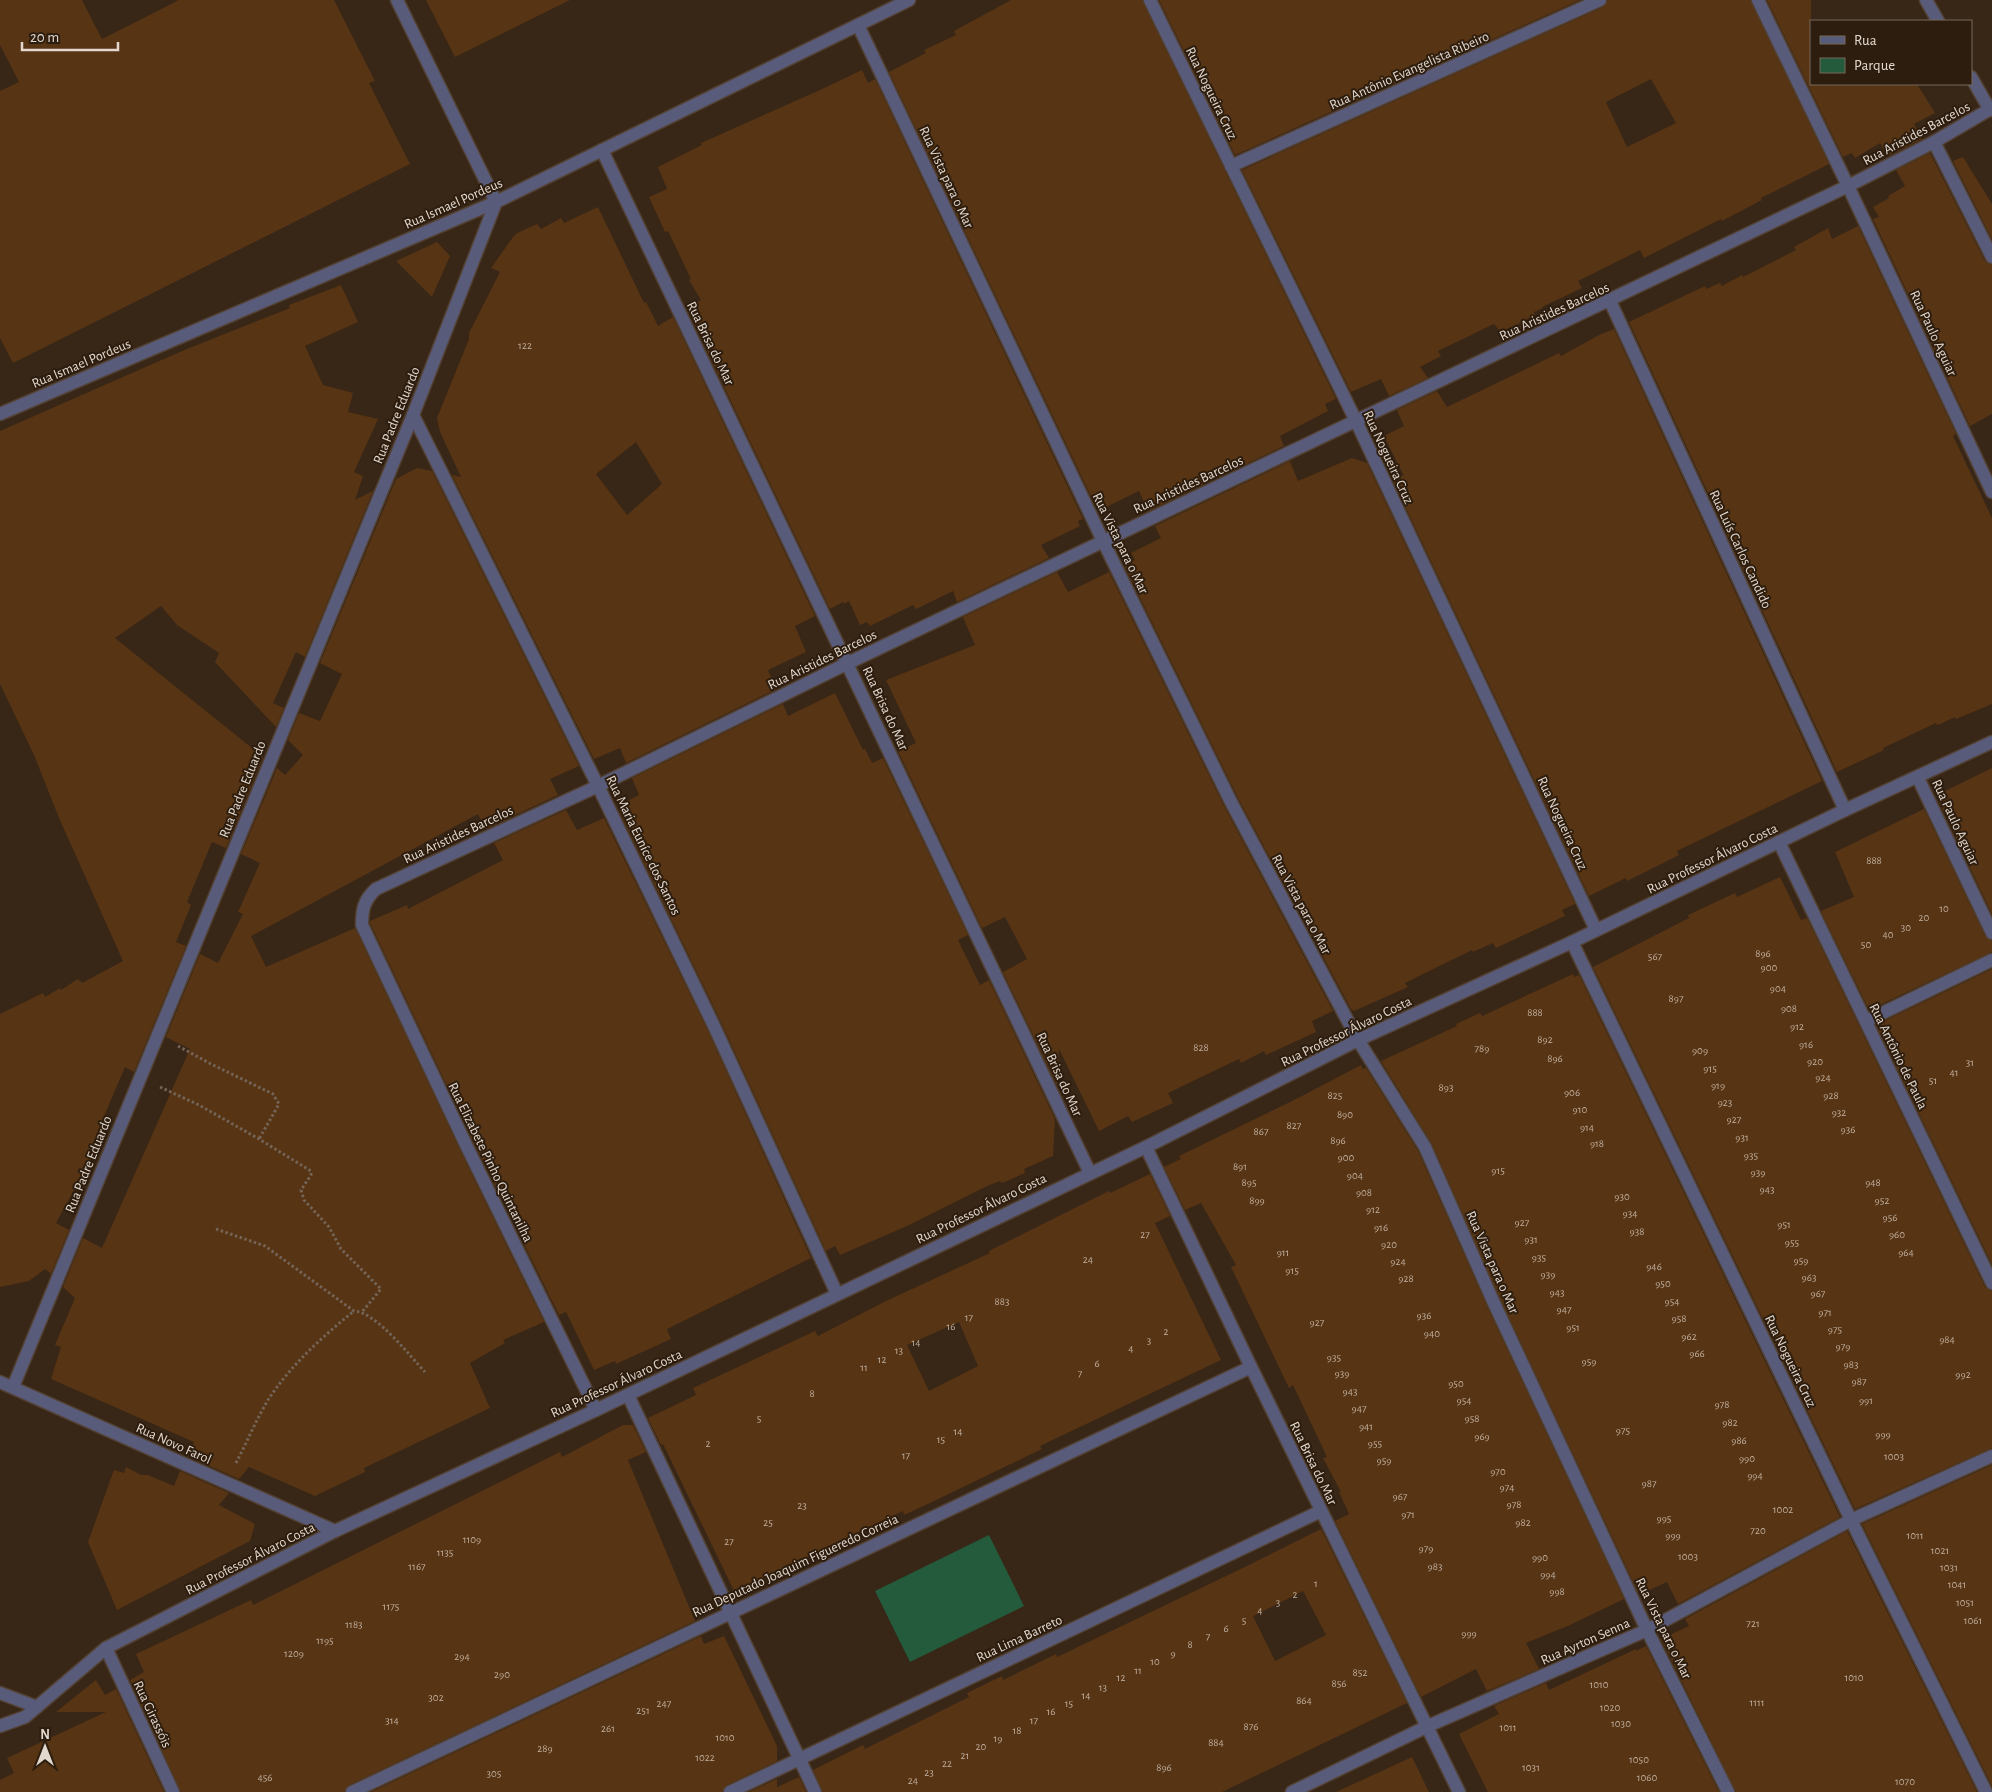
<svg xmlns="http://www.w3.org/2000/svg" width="1992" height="1792" font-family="'Alegreya Sans',sans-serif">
<rect width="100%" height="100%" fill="#382617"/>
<path fill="#235b3c" d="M989,1535L1024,1606L910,1662L875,1591Z"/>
<g fill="#573413" fill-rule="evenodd">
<path d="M0,0H82L102,39L179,0H334L375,81L369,83L410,164L13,363L0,338V91L19,82L0,45Z"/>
<path d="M426,0H570L455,57Z"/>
<path d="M1011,0H1142L1336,399L1325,404L1328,411L1280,436L1284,446L1148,511L1139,491L1098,511L889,72L926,53L924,50L956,35L954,31Z"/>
<path d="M1159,0H1580L1235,155Z"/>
<path d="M1608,0H1750L1829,164L1761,198L1762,200L1722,221L1721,219L1644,258L1640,250L1578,281L1582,288L1542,307L1543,308L1534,312L1535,315L1501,332L1494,324L1438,351L1441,356L1420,367L1428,378L1389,396L1381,379L1351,392L1242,170L1603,7ZM1651,79L1676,123L1627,147L1606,102Z"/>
<path d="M1767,0H1811V84H1917L1935,113L1914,124L1922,139L1888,156L1880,143L1855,158L1852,153L1843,157Z"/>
<path d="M862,70L868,83L875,79L1083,519L1078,521L1080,526L1041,545L1049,558L957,602L953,591L916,609L913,605L870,626L867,622L860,625L849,601L844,604L843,602L830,609L687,309L701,300L689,280L691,279L668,231L665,232L649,197L667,189L658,167L702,145L701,143L820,90Z"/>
<path d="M1930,153L1985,261L1992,265V414L1970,426L1873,219L1879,217L1873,207L1889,198L1888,196L1905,186L1896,170Z"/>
<path d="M1963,157L1992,204V239L1953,161Z"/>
<path d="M598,207L644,303L646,302L658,326L673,317L815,616L795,626L806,652L768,670L776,689L626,763L620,748L594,759L452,475L461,477L440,432L437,418L469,339V333L500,272L491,268L513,237L517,233L537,224L541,229L561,218L564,223ZM636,442L662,484L627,515L596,474Z"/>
<path d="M1858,226L1956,434L1953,436L1992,518V704L1956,719L1955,717L1938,725L1936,723L1883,748L1884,750L1837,772L1629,322L1705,286L1706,289L1720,283L1722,286L1742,275L1743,277L1796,250L1794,247L1828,228L1832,239Z"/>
<path d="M437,242L450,256L432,297L396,261Z"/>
<path d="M341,285L358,322L305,346L323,385L353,393L348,412L378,419L354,472L363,476L355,500L373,491L305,657L296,652L273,703L284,708L276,727L215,662L219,653L177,625L161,606L115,638L263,757L226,848L212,842L187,902L191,905L176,942L186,946L134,1072L125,1067L99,1128L106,1131L56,1223L69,1230L51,1274L45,1269L29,1281L0,1287V1014L43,993L45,997L60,988L61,990L78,979L82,983L123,961L59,818L34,755L0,684V431L182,351L290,308L289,305Z"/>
<path d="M1614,329L1822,781L1677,851L1679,855L1627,881L1626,878L1589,896L1388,470L1404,476L1384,436L1404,426L1397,410L1437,391L1447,407L1559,353L1561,356L1601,334Z"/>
<path d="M1352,458L1367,463L1575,904L1562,910L1565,916L1496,948L1493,943L1473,952L1472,950L1405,983L1408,987L1354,1011L1351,1009L1238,798L1124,565L1135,560L1131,553L1161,538L1155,526L1290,461L1298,481Z"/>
<path d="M417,468L432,471L579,766L550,779L558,795L486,829L478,814L251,936L266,967L355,928L460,1150L544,1322L503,1340L505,1343L470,1363L490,1408L364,1468L365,1472L315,1496L249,1467L239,1479L187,1456L194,1442L51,1379L61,1347L55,1345L75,1298L63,1287L83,1238L102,1248L190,1049L166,1037L200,954L218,963L243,914L238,912L260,863L241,854L277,768L285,775L303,755L288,740L299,713L320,721L342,674L320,663L396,479Z"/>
<path d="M1057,572L1068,592L1109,572L1224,806L1333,1011L1312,1021L1316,1032L1266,1055L1264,1051L1241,1063L1239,1059L1168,1093L1173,1103L1132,1122L1128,1116L1099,1131L1059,1049L1057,1085L1003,972L1027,959L1005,917L982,928L898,751L916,743L886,680L975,645L963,617Z"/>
<path d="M835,693L863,750L865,749L872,763L883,758L968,935L958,940L980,985L989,980L1055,1119L1053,1156L1024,1169L1025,1173L1014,1178L1002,1183L1000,1181L987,1186L907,1226L840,1255L835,1246L826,1251L721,1022L619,811L621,810L619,805L639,795L632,778L783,704L788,716Z"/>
<path d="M1992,768V914L1939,802L1949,798L1945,791Z"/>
<path d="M1924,809L1985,936L1992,941V952L1869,1010L1821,911L1854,897L1835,852Z"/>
<path d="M566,810L577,830L604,818L707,1029L811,1258L667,1329L671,1339L616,1364L615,1361L594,1370L566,1312L559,1315L474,1143L370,923V921L407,905L408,909L503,860L494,843Z"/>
<path d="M1780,877L1801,920L1807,918L1985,1287L1992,1291V1448L1855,1509L1593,967L1689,918L1688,915L1735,893L1737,897Z"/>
<path d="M1992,969V1264L1876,1025Z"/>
<path d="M1573,974L1574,977L1579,975L1840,1517L1678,1604L1667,1582L1647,1591L1646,1588L1638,1592L1500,1298L1432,1144L1381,1061L1457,1026L1456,1024L1480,1013L1482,1016Z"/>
<path d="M1361,1065L1363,1069L1366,1068L1418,1151L1486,1304L1624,1599L1570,1625L1526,1643L1539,1669L1487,1691L1476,1669L1421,1697L1335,1521L1349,1514L1339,1492H1341L1323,1458L1327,1457L1293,1385L1289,1388L1231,1267L1236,1265L1201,1203L1185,1210L1164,1167L1181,1159L1179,1156L1300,1097Z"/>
<path d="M1150,1174L1170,1216L1155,1223L1221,1360L1040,1446L1042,1449L930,1503L904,1515L903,1511L850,1536L762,1579L764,1583L737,1597L663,1444L661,1445L648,1418L696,1395L693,1388L815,1331L818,1336L886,1301L990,1253L989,1251L1109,1191L1110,1193ZM959,1322L978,1366L929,1391L907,1345Z"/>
<path d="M623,1425H633L646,1452L628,1460L695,1621L349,1785L344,1792H181L130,1680L144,1672L136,1654L251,1600L253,1605L560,1452L562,1457Z"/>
<path d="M1992,1465V1786L1862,1524Z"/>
<path d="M126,1467L141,1475H148L174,1486L180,1471L229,1493L219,1505L255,1524L250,1541L117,1610L88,1542L114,1470L124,1473Z"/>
<path d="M1321,1529L1407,1703L1222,1792H823L813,1770L863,1745L865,1749L969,1697L967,1693L1002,1676L1003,1680L1056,1654L1057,1657L1249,1565ZM1303,1591L1326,1635L1275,1661L1253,1616Z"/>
<path d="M1847,1531L1977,1792H1736L1661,1639L1689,1626L1685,1619Z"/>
<path d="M701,1636L704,1644L724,1636L777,1746V1761L727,1785L722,1792H371Z"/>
<path d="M1646,1646L1719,1792H1488L1459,1734L1499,1714L1494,1706L1546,1683L1549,1690L1636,1649V1651Z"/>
<path d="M96,1680L105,1695L116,1689L164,1792H0V1780L14,1773L7,1758L106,1712H56Z"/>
<path d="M1412,1757L1429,1792H1336Z"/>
<path d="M799,1777L806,1792H749L777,1779V1787Z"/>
</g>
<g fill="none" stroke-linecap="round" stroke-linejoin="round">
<g stroke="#534234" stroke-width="15">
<path id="service" d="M0,1693L37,1707"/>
</g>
<g stroke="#534234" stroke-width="15">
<g id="minor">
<path d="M1150,0L1356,421L1596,930"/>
<path d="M1758,0L1848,186L1992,492"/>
<path d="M1926,0L1938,21"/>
<path d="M858,25L1103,541L1231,802L1358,1040L1425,1147L1493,1301L1647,1630L1728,1792"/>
<path d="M1971,77L1990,110"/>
<path d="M1934,142L1992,257"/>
<path d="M602,150L1090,1173"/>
<path d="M1231,166L1600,0"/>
<path d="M1610,301L1845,810"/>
<path d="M0,414L496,202L909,0"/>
<path d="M413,415L598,786L714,1026L837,1294"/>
<path d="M1918,778L1992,933"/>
<path d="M1779,842L1992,1283"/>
<path d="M1572,942L1851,1520L1986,1792"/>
<path d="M1866,1021L1992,960"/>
<path d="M1146,1147L1251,1367L1459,1792"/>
<path d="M0,1382L335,1531"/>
<path d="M13,1387L413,415L496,202L397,0"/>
<path d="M628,1395L815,1792"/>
<path d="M596,1410L467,1147L362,925C362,909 364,900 376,889L598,786L848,663L1848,186L1934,142L1992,108"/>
<path d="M106,1648L173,1792"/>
<path d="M0,1726L25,1717L106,1648L335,1531L596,1410L1146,1147L1358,1040L1572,942L1845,810L1992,742"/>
<path d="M352,1792L1251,1367"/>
<path d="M730,1792L1321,1511"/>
<path d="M1292,1792L1428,1726L1647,1630L1851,1520L1992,1456"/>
</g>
</g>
<g stroke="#736457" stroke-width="3" stroke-dasharray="2.5 2.5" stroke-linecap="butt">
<path d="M178,1046L211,1064L273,1094L279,1104L259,1139"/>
<path d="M160,1087L199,1105L259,1139L311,1171V1175L301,1190L304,1200L329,1227L341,1249L381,1289L362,1312"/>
<path d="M216,1229L265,1246L354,1311C376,1312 409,1355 425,1372"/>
<path d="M236,1463C247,1442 256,1420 268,1400C290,1366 322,1337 354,1311"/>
</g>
<use href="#service" stroke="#595b7b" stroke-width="12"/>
<use href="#minor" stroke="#595b7b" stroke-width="12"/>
</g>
<g text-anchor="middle" stroke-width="4" stroke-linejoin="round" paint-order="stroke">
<g font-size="11" fill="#c0af9f">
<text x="525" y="349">122</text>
<text x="1874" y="864">888</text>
<text x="1944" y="912">10</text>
<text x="1924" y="921">20</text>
<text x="1906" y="931">30</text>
<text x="1888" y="938">40</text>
<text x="1866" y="948">50</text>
<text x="1763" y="957">896</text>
<text x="1655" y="960">567</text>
<text x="1769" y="971">900</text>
<text x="1778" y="992">904</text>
<text x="1676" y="1002">897</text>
<text x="1789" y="1012">908</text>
<text x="1535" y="1016">888</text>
<text x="1797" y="1030">912</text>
<text x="1545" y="1043">892</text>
<text x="1806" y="1048">916</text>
<text x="1201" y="1051">828</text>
<text x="1482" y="1052">789</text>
<text x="1700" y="1054">909</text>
<text x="1555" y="1062">896</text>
<text x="1815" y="1065">920</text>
<text x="1970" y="1066">31</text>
<text x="1710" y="1072">915</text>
<text x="1954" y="1076">41</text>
<text x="1823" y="1081">924</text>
<text x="1933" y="1084">51</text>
<text x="1718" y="1089">919</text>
<text x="1446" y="1091">893</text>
<text x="1572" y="1096">906</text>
<text x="1335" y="1099">825</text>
<text x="1831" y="1099">928</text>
<text x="1725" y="1106">923</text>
<text x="1580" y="1113">910</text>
<text x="1839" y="1116">932</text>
<text x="1345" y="1118">890</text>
<text x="1734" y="1123">927</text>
<text x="1294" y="1129">827</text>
<text x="1587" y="1131">914</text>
<text x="1848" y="1133">936</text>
<text x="1261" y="1135">867</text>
<text x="1742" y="1141">931</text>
<text x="1338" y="1144">896</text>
<text x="1597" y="1147">918</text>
<text x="1751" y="1159">935</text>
<text x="1346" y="1161">900</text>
<text x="1240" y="1170">891</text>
<text x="1498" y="1174">915</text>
<text x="1758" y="1176">939</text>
<text x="1355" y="1179">904</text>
<text x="1249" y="1186">895</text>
<text x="1873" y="1186">948</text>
<text x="1767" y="1193">943</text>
<text x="1364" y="1196">908</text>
<text x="1622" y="1200">930</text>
<text x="1257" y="1204">899</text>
<text x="1882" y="1204">952</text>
<text x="1373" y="1213">912</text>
<text x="1630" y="1217">934</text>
<text x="1890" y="1221">956</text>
<text x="1522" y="1226">927</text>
<text x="1784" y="1228">951</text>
<text x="1381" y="1231">916</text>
<text x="1637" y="1235">938</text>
<text x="1145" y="1238">27</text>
<text x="1897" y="1238">960</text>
<text x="1531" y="1243">931</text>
<text x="1792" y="1246">955</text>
<text x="1389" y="1248">920</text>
<text x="1283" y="1256">911</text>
<text x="1906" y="1256">964</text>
<text x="1539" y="1261">935</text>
<text x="1088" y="1263">24</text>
<text x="1801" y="1264">959</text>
<text x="1398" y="1265">924</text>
<text x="1654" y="1270">946</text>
<text x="1292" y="1274">915</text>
<text x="1548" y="1278">939</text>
<text x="1809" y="1281">963</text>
<text x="1406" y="1282">928</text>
<text x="1663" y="1287">950</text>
<text x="1557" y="1296">943</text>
<text x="1818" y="1297">967</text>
<text x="1002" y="1305">883</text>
<text x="1672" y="1305">954</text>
<text x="1564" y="1313">947</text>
<text x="1825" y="1316">971</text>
<text x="1424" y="1319">936</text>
<text x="969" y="1321">17</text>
<text x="1679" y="1322">958</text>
<text x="1317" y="1326">927</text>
<text x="951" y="1330">16</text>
<text x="1573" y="1331">951</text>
<text x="1835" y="1333">975</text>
<text x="1166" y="1335">2</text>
<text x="1432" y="1337">940</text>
<text x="1689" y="1340">962</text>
<text x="1947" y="1343">984</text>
<text x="1149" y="1344">3</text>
<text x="916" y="1346">14</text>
<text x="1843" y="1350">979</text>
<text x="1131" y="1352">4</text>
<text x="899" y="1354">13</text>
<text x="1697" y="1357">966</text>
<text x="1334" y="1361">935</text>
<text x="882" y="1363">12</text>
<text x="1589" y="1365">959</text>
<text x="1097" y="1367">6</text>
<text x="1851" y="1368">983</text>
<text x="864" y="1371">11</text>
<text x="1080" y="1377">7</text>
<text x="1342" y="1377">939</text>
<text x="1963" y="1378">992</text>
<text x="1859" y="1385">987</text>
<text x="1456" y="1387">950</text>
<text x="1350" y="1395">943</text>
<text x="812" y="1397">8</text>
<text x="1464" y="1404">954</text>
<text x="1866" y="1404">991</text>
<text x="1722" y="1408">978</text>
<text x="1359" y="1412">947</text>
<text x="759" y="1422">5</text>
<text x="1472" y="1422">958</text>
<text x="1730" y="1426">982</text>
<text x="1366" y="1430">941</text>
<text x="1623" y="1434">975</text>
<text x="958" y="1435">14</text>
<text x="1883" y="1438">999</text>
<text x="1482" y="1440">969</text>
<text x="941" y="1443">15</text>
<text x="1739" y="1444">986</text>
<text x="708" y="1447">2</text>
<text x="1375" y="1447">955</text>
<text x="906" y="1459">17</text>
<text x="1894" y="1460">1003</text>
<text x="1747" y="1462">990</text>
<text x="1384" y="1464">959</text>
<text x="1498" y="1475">970</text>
<text x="1755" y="1479">994</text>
<text x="1649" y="1487">987</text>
<text x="1507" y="1491">974</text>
<text x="1400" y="1500">967</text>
<text x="1514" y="1508">978</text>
<text x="802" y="1509">23</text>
<text x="1783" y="1513">1002</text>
<text x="1408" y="1518">971</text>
<text x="1664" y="1522">995</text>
<text x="768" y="1526">25</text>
<text x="1523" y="1526">982</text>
<text x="1758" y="1534">720</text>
<text x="1673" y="1539">999</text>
<text x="1915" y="1539">1011</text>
<text x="472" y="1543">1109</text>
<text x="729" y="1545">27</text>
<text x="1426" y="1552">979</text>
<text x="1940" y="1554">1021</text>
<text x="445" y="1556">1135</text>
<text x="1688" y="1560">1003</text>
<text x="1540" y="1561">990</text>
<text x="417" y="1570">1167</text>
<text x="1435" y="1570">983</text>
<text x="1949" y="1571">1031</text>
<text x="1548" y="1578">994</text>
<text x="1316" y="1587">1</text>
<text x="1957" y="1588">1041</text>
<text x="1557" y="1595">998</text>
<text x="1295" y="1598">2</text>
<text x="1278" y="1606">3</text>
<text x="1965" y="1606">1051</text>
<text x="391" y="1610">1175</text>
<text x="1260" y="1614">4</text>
<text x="1244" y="1624">5</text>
<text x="1973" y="1624">1061</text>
<text x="1753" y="1627">721</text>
<text x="354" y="1628">1183</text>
<text x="1226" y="1632">6</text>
<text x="1469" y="1637">999</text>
<text x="1208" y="1640">7</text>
<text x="325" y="1644">1195</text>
<text x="1190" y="1648">8</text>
<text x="294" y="1657">1209</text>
<text x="1173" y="1657">9</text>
<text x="462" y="1660">294</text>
<text x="1155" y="1665">10</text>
<text x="1138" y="1674">11</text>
<text x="1360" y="1676">852</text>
<text x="502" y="1678">290</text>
<text x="1121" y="1681">12</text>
<text x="1854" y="1681">1010</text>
<text x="1339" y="1687">856</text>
<text x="1599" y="1688">1010</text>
<text x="1103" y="1691">13</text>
<text x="1086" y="1699">14</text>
<text x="436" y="1701">302</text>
<text x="1304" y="1704">864</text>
<text x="1757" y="1706">1111</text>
<text x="664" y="1707">247</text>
<text x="1069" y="1707">15</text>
<text x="1610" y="1711">1020</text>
<text x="643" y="1714">251</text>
<text x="1051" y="1715">16</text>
<text x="392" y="1724">314</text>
<text x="1034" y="1724">17</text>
<text x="1621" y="1727">1030</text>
<text x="1251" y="1730">876</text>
<text x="1508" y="1731">1011</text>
<text x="608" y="1732">261</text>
<text x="1017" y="1734">18</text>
<text x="725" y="1741">1010</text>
<text x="998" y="1742">19</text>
<text x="1216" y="1746">884</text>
<text x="981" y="1750">20</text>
<text x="545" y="1752">289</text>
<text x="965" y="1759">21</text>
<text x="705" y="1761">1022</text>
<text x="1639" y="1763">1050</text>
<text x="947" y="1767">22</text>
<text x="1164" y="1771">896</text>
<text x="1531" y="1771">1031</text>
<text x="929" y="1776">23</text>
<text x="494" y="1777">305</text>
<text x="265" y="1781">456</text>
<text x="1647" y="1781">1060</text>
<text x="913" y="1784">24</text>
<text x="1905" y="1785">1070</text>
</g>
<g font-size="14" fill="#e3d8ce" stroke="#2d1d0e">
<text transform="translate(1409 70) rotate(-24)" y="5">Rua Antônio Evangelista Ribeiro</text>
<text transform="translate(1212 93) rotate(64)" y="5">Rua Nogueira Cruz</text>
<text transform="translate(1916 133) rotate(-28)" y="5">Rua Aristides Barcelos</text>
<text transform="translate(947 177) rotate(65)" y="5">Rua Vista para o Mar</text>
<text transform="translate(453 203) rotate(-24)" y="5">Rua Ismael Pordeus</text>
<text transform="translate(1554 311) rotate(-25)" y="5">Rua Aristides Barcelos</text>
<text transform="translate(1934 333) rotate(65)" y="5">Rua Paulo Aguiar</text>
<text transform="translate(711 343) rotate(64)" y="5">Rua Brisa do Mar</text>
<text transform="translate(81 363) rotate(-23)" y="5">Rua Ismael Pordeus</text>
<text transform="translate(396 415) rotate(-68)" y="5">Rua Padre Eduardo</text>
<text transform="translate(1389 457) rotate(65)" y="5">Rua Nogueira Cruz</text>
<text transform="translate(1188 484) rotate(-25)" y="5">Rua Aristides Barcelos</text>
<text transform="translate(1121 543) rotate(64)" y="5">Rua Vista para o Mar</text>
<text transform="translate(1741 549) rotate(65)" y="5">Rua Luís Carlos Candido</text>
<text transform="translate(822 659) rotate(-26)" y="5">Rua Aristides Barcelos</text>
<text transform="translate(886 708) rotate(65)" y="5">Rua Brisa do Mar</text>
<text transform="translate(242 789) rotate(-68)" y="5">Rua Padre Eduardo</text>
<text transform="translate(1956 822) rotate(65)" y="5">Rua Paulo Aguiar</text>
<text transform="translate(1563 823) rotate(65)" y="5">Rua Nogueira Cruz</text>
<text transform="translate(458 834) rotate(-25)" y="5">Rua Aristides Barcelos</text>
<text transform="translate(644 845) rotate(64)" y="5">Rua Maria Euníce dos Santos</text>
<text transform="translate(1712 858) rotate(-26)" y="5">Rua Professor Álvaro Costa</text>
<text transform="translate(1302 904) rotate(62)" y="5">Rua Vista para o Mar</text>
<text transform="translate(1346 1031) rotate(-26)" y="5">Rua Professor Álvaro Costa</text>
<text transform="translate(1899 1056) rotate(64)" y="5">Rua Antônio de Paula</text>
<text transform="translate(1060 1074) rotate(65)" y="5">Rua Brisa do Mar</text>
<text transform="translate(491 1162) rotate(64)" y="5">Rua Elizabete Pinho Quintanilha</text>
<text transform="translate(88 1164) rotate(-68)" y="5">Rua Padre Eduardo</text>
<text transform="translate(981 1208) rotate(-26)" y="5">Rua Professor Álvaro Costa</text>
<text transform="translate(1493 1262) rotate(66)" y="5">Rua Vista para o Mar</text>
<text transform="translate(1791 1361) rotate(64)" y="5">Rua Nogueira Cruz</text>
<text transform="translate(616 1383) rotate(-25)" y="5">Rua Professor Álvaro Costa</text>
<text transform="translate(174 1443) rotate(24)" y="5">Rua Novo Farol</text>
<text transform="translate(1314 1463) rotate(64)" y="5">Rua Brisa do Mar</text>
<text transform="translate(250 1558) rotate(-27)" y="5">Rua Professor Álvaro Costa</text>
<text transform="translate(795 1565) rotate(-25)" y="5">Rua Deputado Joaquim Figueredo Correia</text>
<text transform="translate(1664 1628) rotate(64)" y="5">Rua Vista para o Mar</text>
<text transform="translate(1019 1638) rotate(-25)" y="5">Rua Lima Barreto</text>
<text transform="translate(1585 1641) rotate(-24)" y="5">Rua Ayrton Senna</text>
<text transform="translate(153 1714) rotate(65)" y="5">Rua Girassóis</text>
</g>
</g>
<rect x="1810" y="20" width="162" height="65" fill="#2d1d0e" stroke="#76685b"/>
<rect x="1820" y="36" width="25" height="8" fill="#595b7b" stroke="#76685b"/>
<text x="1854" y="45" font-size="15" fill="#e3d8ce">Rua</text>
<rect x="1820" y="58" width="25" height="15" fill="#235b3c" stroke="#76685b"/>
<text x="1854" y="70" font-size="15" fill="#e3d8ce">Parque</text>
<g transform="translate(45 1747)" stroke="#2d1d0e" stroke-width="4" paint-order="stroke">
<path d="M0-4L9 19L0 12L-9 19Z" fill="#e3d8ce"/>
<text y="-8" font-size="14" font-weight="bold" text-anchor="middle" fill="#e3d8ce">N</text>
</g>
<path d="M22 42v8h96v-8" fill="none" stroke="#e3d8ce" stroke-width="2.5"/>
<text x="30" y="42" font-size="15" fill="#e3d8ce" stroke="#2d1d0e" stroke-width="4" paint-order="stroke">20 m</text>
</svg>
